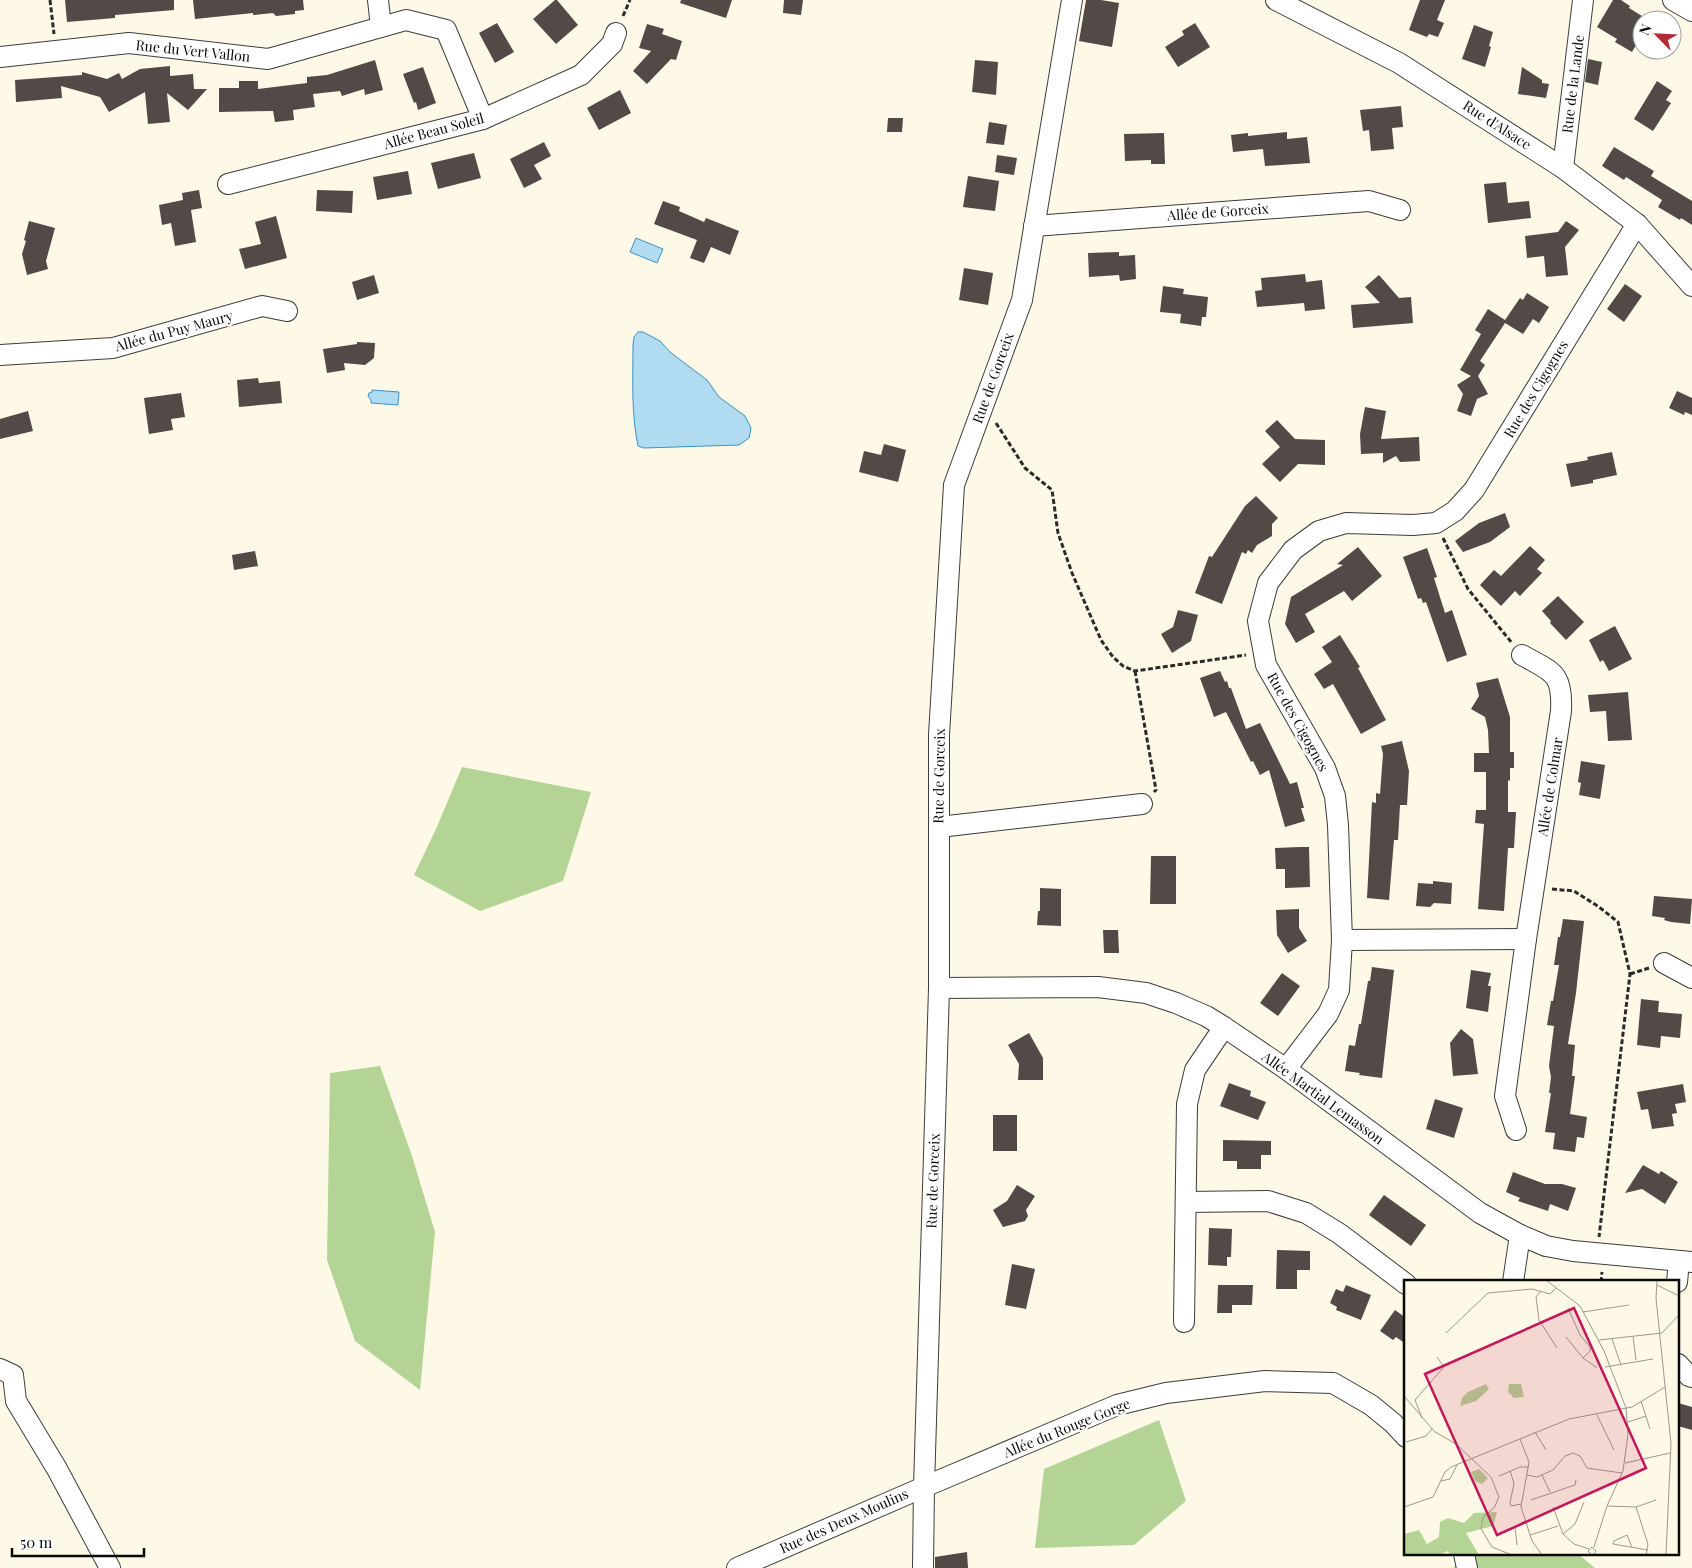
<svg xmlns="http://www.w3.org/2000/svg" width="1692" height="1568" font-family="'Playfair Display',serif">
<rect width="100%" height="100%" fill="#fef8e7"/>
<g fill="#b4d495">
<path d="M462,767L591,792L563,881L480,911L414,875L436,829Z"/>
<path d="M380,1066L412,1156L435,1232L420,1390L355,1341L327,1260L330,1073Z"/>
<path d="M1159,1420L1186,1501L1134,1545L1035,1548L1044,1469Z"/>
<path d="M1460,1554H1578L1595,1568H1454Z"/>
</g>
<g fill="#b0dbf1" stroke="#3b92c3">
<path d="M636,238L663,249L657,263L630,252Z"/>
<path d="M638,332H643L660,341L670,352L707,380L719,397L745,416L751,428L749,438L739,445L644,448L638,446C631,412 633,379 633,345L634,337Z"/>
<path d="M372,390L399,392L398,405L371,403V400L368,396L369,393L372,392Z"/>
</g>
<g fill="#514a47">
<path d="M65,0H174V10L115,15V18L67,22Z"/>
<path d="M193,0H303L304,10L295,11V14L276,16L273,13L253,15V13L195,19Z"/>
<path d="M555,0H557L578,25L556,44L533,19Z"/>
<path d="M681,0H732L726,18L680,3Z"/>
<path d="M784,0H803L801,15L783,13Z"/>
<path d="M1086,0H1101L1119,3L1112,47L1079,41Z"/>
<path d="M1420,0H1445L1437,20L1444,23L1438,37L1429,34L1427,37L1409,30Z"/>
<path d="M1613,0H1621L1630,6L1629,8L1642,16V35L1632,52L1615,42L1617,39L1597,27Z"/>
<path d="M497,23L514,52L495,63L479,33Z"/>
<path d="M1195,23L1210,47L1178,67L1165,47L1184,35L1182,31Z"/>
<path d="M647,24L664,29L662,34L682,41L676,60L671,59L647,84L633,71L651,51L639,48Z"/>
<path d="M1474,25L1493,32L1489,46L1491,47L1485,67L1462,59Z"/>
<path d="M1588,59L1602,62L1598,85L1585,82Z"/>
<path d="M375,60L383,90L365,95L364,89L342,96L340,91L313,94L315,107L293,110L294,120L275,122L273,111L219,112V88H239V81H258V89L307,83V77L327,75Z"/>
<path d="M975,60L998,62L996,95L972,92Z"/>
<path d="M170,66V76L193,74L194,89H207L188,110L167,93L170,122L148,124L145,92L109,112L100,97L61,86L62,98L16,102L15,80L82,75V72L107,79L119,73L122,79L140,69Z"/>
<path d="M423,67L436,103L418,110L416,102L414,103L403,74Z"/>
<path d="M1522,67L1542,80V83L1549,84L1546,98L1518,94Z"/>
<path d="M1657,81L1672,91L1666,100L1671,103L1653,131L1634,119Z"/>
<path d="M620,90L631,113L599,130L587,108Z"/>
<path d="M1401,106L1403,127L1392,128L1394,149L1371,151L1369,130L1363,131L1360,110Z"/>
<path d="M888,118H903L902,132H887Z"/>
<path d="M989,122L1007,125L1004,145L986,143Z"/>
<path d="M1287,132V139L1307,137L1310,163L1265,166L1263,149L1233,152L1231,135L1248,133V136Z"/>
<path d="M1164,133L1165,164H1151V160L1125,161L1124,134Z"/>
<path d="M544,142L551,156L534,165L542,179L524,188L510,159Z"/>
<path d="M1614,147L1654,171L1651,176L1692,201V225L1681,218L1680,220L1658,207L1662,200L1626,177L1624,180L1602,166Z"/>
<path d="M474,153L481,178L438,189L431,163Z"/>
<path d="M997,155L1017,158L1014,175L995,172Z"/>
<path d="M408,171L412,194L377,200L373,177Z"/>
<path d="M968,176L999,181L995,211L963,207Z"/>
<path d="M1506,182L1508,203L1529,201L1531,218L1488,223L1484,184Z"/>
<path d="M199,190L202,208L191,210L196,242L175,246L171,223L162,225L159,205L183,200L182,193Z"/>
<path d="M317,190L353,191L352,213L316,211Z"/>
<path d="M663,201L680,207L679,211L704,222L706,218L739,231L730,255L711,247L704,263L690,258L697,240L654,224Z"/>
<path d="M276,216L287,258L245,269L239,249L261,244L255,222Z"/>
<path d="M29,221L55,228L46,261L48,269L27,275L22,254L26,241L24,240Z"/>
<path d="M1566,221L1579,230L1565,247L1568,275L1546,277L1544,256L1527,258L1525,236L1558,232Z"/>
<path d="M1119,252V256L1135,255L1136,279L1120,281L1119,275L1089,277L1088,253Z"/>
<path d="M964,268L993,273L988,305L959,300Z"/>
<path d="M1305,274L1306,282L1322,280L1325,309L1305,311L1304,303L1257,307L1255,291L1262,290L1261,278Z"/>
<path d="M374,275L379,293L357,300L352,282Z"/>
<path d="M1379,275L1399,298L1411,297L1413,323L1353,328L1351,305L1380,303L1365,287Z"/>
<path d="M1625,284L1642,296L1624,322L1607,309Z"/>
<path d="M1163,286L1184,289L1183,294L1208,297L1206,317H1202L1201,326L1180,323L1181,314L1160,312Z"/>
<path d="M1527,293L1549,307L1539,323L1533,319L1523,334L1505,323L1480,361L1485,365L1478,376L1488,394L1477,399L1471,416L1457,411L1463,394L1457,385L1471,376L1460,370L1481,334L1475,330L1488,309L1505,320L1520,298L1523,300Z"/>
<path d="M357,342L375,343L374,358L365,365L344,363L345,370L327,373L323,349L357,344Z"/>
<path d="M258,378L259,383L280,381L282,403L239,407L237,380Z"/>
<path d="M1677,391L1692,398V415L1685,412L1684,415L1669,408Z"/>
<path d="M181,393L185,417L171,419L173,430L149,434L144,398Z"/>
<path d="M1365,407L1386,411L1381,439L1419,437L1420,461L1400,462L1396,456L1383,463V453L1361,454L1360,434Z"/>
<path d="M28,411L33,431L0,439V419Z"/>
<path d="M1277,420L1295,439L1325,440V465L1298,464L1280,482L1262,464L1280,447L1265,431Z"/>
<path d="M884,444L906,450L898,482L859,472L864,451L881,455Z"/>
<path d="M1612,452L1617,475L1593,480V483L1571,487L1566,464L1588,460L1587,457Z"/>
<path d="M1256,496L1278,518L1272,524V536L1257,545L1252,553L1248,550L1246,554L1242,552L1222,604L1195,593L1209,556L1212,557L1245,506Z"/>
<path d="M1505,513L1510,527L1490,542L1463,552L1455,541L1479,523Z"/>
<path d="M1530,546L1545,560L1537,569L1542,573L1520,596L1515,591L1501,606L1480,585L1494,570L1501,576Z"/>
<path d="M1358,547L1382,576L1352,601L1344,591L1305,614L1315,632L1296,643L1285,624L1291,597L1343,565L1337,564Z"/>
<path d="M1427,548L1437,577L1434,578L1445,613L1452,610L1467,655L1447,662L1426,602L1423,603L1421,598L1418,599L1403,557Z"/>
<path d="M255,551L258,566L234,570L232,555Z"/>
<path d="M1558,596L1584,622L1566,640L1550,623L1551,621L1542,611Z"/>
<path d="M1178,610L1198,615L1191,641L1172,653L1161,634L1173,627Z"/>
<path d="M1615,626L1632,659L1609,671L1603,660L1600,662L1589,640Z"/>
<path d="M1340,635L1360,667L1358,668L1386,720L1361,734L1333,684L1324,689L1314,674L1332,662L1322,647Z"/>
<path d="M1220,671L1225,682L1227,681L1229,688H1231L1246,729L1260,723L1290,784L1297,782L1304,808H1301L1305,821L1285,827L1269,770L1260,775L1253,761L1251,762L1226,712L1214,717L1200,678Z"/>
<path d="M1498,678L1510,717V752H1514V768H1510V781L1508,780V812H1516L1514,848H1508L1504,911L1478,909L1484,824L1475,823L1476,810H1486V772H1474V753H1489L1488,730L1485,717L1471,709L1479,696L1476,683Z"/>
<path d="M1628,692L1632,740L1608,741L1606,711L1590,712L1588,695Z"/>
<path d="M1402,741L1409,771L1407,805H1400L1398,840H1394L1389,900L1367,898L1372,802L1376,803V793L1380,794L1383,754L1381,746Z"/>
<path d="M1581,761L1605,765L1600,799L1579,795L1581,783L1578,782Z"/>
<path d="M1300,847H1309L1310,887L1285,888V869H1276L1275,848Z"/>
<path d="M1151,856H1176V904H1150Z"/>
<path d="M1433,881L1452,883L1451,904L1434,903L1430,907L1416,906L1418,883L1433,884Z"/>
<path d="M1040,888L1061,889V926L1037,925L1038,911H1040Z"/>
<path d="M1654,896L1692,899L1690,924L1671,922L1664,920L1665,918L1652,916Z"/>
<path d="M1299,909V928L1307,941L1288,953L1277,935L1276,910Z"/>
<path d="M1563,919L1584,921L1576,993L1568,1044L1575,1045L1572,1076H1575L1570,1114L1587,1117L1584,1138L1577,1137L1575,1152L1553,1149L1555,1133L1545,1132L1551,1093H1549L1551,1077L1549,1066L1554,1026L1547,1025L1551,1001H1553L1559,965H1554L1558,937H1560Z"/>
<path d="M1103,930H1118L1119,953H1104Z"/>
<path d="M1372,967L1394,970L1382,1078L1359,1075L1360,1073L1345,1071L1349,1045L1355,1046L1359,1024H1361L1368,981H1370Z"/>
<path d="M1471,970L1491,973L1488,986H1491L1488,1012L1466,1008Z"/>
<path d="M1282,973L1300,986L1278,1016L1260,1003Z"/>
<path d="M1641,999L1659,1001L1658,1012L1682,1014L1680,1038L1661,1036L1660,1048L1637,1045Z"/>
<path d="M1461,1029L1473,1039L1478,1074L1453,1076L1450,1043Z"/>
<path d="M1029,1033L1043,1058V1080H1018L1019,1064L1008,1045Z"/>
<path d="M1229,1083L1251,1091L1250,1096L1266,1102L1258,1120L1220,1106Z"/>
<path d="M1683,1084L1686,1102L1675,1104L1677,1113L1672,1114L1674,1126L1652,1129L1648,1109L1641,1110L1637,1092Z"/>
<path d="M1435,1099L1463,1108L1454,1138L1426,1129Z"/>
<rect x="993" y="1115" width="24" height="36"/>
<path d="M1223,1140L1271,1141V1155H1261V1169H1237V1161H1223Z"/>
<path d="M1643,1165L1659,1174L1661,1171L1678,1182L1665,1204L1642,1189L1625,1193Z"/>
<path d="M1513,1172L1545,1184H1562L1576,1188L1568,1211L1550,1204L1548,1211L1518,1201L1520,1198L1506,1192Z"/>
<path d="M1017,1185L1035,1196L1026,1210L1028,1216L1025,1221L1003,1227L993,1210L1007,1201Z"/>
<path d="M1384,1195L1426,1225L1411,1246L1369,1215Z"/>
<path d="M1209,1228L1232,1229L1231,1257H1227V1266L1208,1265Z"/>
<path d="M1277,1250L1310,1251V1270H1297V1289H1276Z"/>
<path d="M1012,1264L1035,1269L1026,1309L1005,1305Z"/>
<path d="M1218,1285H1253L1252,1305H1232V1313H1217Z"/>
<path d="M1346,1285L1371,1295L1361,1320L1336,1310L1337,1307L1330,1303L1336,1289L1343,1292Z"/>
<path d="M1395,1310L1406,1318V1344L1396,1337L1393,1340L1380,1331Z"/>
<path d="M1678,1403L1692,1407V1430L1678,1426Z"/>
<path d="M967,1552L968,1568H935V1557Z"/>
</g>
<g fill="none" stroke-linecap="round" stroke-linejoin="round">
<g stroke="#3c3c3c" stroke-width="22">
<g id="minor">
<path d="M378,0L381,27"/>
<path d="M1276,0L1399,63L1563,168L1637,224L1692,286"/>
<path d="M1673,0L1692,11"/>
<path d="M0,57L129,43L268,59L406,20L446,30L483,119"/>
<path d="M1563,168L1583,0"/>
<path d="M228,184L483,119L581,75L612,44L616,33"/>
<path d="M1034,226L1369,201L1400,210"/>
<path d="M0,355L113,348L262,306L287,311"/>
<path d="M939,827L1142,804"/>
<path d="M1342,940L1526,939"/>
<path d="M1664,963L1692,978"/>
<path d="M939,988L1098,987L1146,993L1176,1003L1206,1016L1224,1027L1286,1069L1480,1213L1520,1235L1546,1246L1573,1251L1692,1262"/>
<path d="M1286,1069L1328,1014L1339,990L1342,940L1338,825L1335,796L1325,768L1266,665L1258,621L1268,583L1293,550L1319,531L1346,523L1413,525L1436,523L1455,511L1474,490L1637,224"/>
<path d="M1516,1130L1505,1096L1526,939L1561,711C1563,672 1552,672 1522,655"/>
<path d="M1186,1202L1268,1201L1306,1213L1340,1234L1406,1284"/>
<path d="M1513,1282L1520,1235"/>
<path d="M1677,1282L1679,1261"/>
<path d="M1184,1322L1187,1104L1195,1070L1224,1027"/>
<path d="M1678,1364L1689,1376L1692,1377"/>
<path d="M0,1369L13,1375L16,1401L57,1469L110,1568"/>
<path d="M1464,1554L1467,1568"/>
<path d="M737,1568L924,1487L1117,1405L1166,1393L1265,1381L1333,1383L1371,1405L1393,1423L1406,1437"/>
<path d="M923,1568L924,1487L939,988V735L954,485L1022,300L1072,0"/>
</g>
</g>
<g stroke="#2b2b2b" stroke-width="3" stroke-dasharray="5 2.5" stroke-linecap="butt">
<path d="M50,0L54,34"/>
<path d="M623,16L630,0"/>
<path d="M996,423L1025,468L1052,490L1058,533L1072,573L1101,640L1113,657L1123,666L1135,671L1246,655"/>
<path d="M1443,538L1468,589L1512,643"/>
<path d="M1135,671L1156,790L1154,792"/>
<path d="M1552,889L1574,891L1599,907L1618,922L1630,974L1599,1237"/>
<path d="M1630,974L1649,968"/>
<path d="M1601,1282L1602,1272"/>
</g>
<use href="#minor" stroke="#fff" stroke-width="20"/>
</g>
<g text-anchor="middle" stroke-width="5" stroke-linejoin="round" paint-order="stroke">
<g font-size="14" fill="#090909" stroke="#fff">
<text transform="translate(193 51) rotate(6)" y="5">Rue du Vert Vallon</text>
<text transform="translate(1573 84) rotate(-83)" y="5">Rue de la Lande</text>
<text transform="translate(1497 125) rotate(33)" y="5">Rue d'Alsace</text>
<text transform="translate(434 131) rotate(-15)" y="5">Allée Beau Soleil</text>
<text transform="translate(1218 212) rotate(-4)" y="5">Allée de Gorceix</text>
<text transform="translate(174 331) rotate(-15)" y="5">Allée du Puy Maury</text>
<text transform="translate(993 378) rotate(-70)" y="5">Rue de Gorceix</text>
<text transform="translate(1536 389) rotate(-59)" y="5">Rue des Cigognes</text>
<text transform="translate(1298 722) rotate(61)" y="5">Rue des Cigognes</text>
<text transform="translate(939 776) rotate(-89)" y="5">Rue de Gorceix</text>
<text transform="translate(1550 787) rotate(-81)" y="5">Allée de Colmar</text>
<text transform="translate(1323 1098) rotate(36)" y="5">Allée Martial Lemasson</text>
<text transform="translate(933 1181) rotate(-88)" y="5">Rue de Gorceix</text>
<text transform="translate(1067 1428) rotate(-22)" y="5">Allée du Rouge Gorge</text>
<text transform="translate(844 1521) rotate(-24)" y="5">Rue des Deux Moulins</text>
</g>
</g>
<g transform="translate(1404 1280)">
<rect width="275" height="275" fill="#fef8e7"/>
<path d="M82,104L85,109L72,121L56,126L58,118L64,112ZM105,104H117L120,117L110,118L104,112ZM75,189L84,198L78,204L71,201L67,192ZM93,232L89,246L62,253L75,275H46L44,271L35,275H0V254L15,250L23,264L35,257L36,242L44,238L60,243L70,233Z" fill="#b4d495"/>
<path fill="none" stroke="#9c988e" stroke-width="1" d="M142,0L176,26L200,71L222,128L224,154L219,191L203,226L190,267M253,0L252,18L267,164L262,275M253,5L275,16M136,12L132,17L135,40L153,68M164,28L176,55L186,67V71L179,78M179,32L225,25M42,53L84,13L128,9L146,14L152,8M162,57L179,78L193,88M229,57L232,80M208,59L217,85M195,60L258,53L275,35M201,87L249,79M0,116L31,152L52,164L87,197L95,217L90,228L79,237L77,249L88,267L108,275M237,121L246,149M193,135L210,170M18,138L11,120L40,87L33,77M224,142L242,136M131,152L142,170M116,159L125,182L117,227L128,261L138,275M2,162L22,156L28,149M221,183L266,173M106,191L110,203L106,223L107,226L117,224M123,195L133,197L149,190L161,176L169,173L176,176L183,188L218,193M138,195L146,212M95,196L116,187H125M37,201L46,199L53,185M127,220L171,205L172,200M203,226L232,227L244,264L242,275M0,227L29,217L41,192L47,187L165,139L228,127L261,107M149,227L159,254L170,264L185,269M232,227L252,220M159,254L171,244L180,222M126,255L154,246M113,265L111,247L121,241M228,267L223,255L210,261L209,264L244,270M188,275L184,271L188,267L192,271L189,275"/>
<path fill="#c2185b" fill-opacity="0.15" stroke="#c2185b" stroke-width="2.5" d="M170,28L242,188L93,255L21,94Z"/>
<rect width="275" height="275" fill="none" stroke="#090909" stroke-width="2.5"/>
</g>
<g transform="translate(1657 35) rotate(294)"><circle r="24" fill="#ffffff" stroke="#9d9d9d"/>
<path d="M0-4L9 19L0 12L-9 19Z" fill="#af2c37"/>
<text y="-8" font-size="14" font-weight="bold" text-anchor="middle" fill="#090909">N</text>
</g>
<path d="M12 1548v8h132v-8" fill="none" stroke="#090909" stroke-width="2.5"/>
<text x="20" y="1548" font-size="15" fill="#090909" stroke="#ffffff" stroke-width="4" paint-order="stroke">50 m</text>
</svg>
